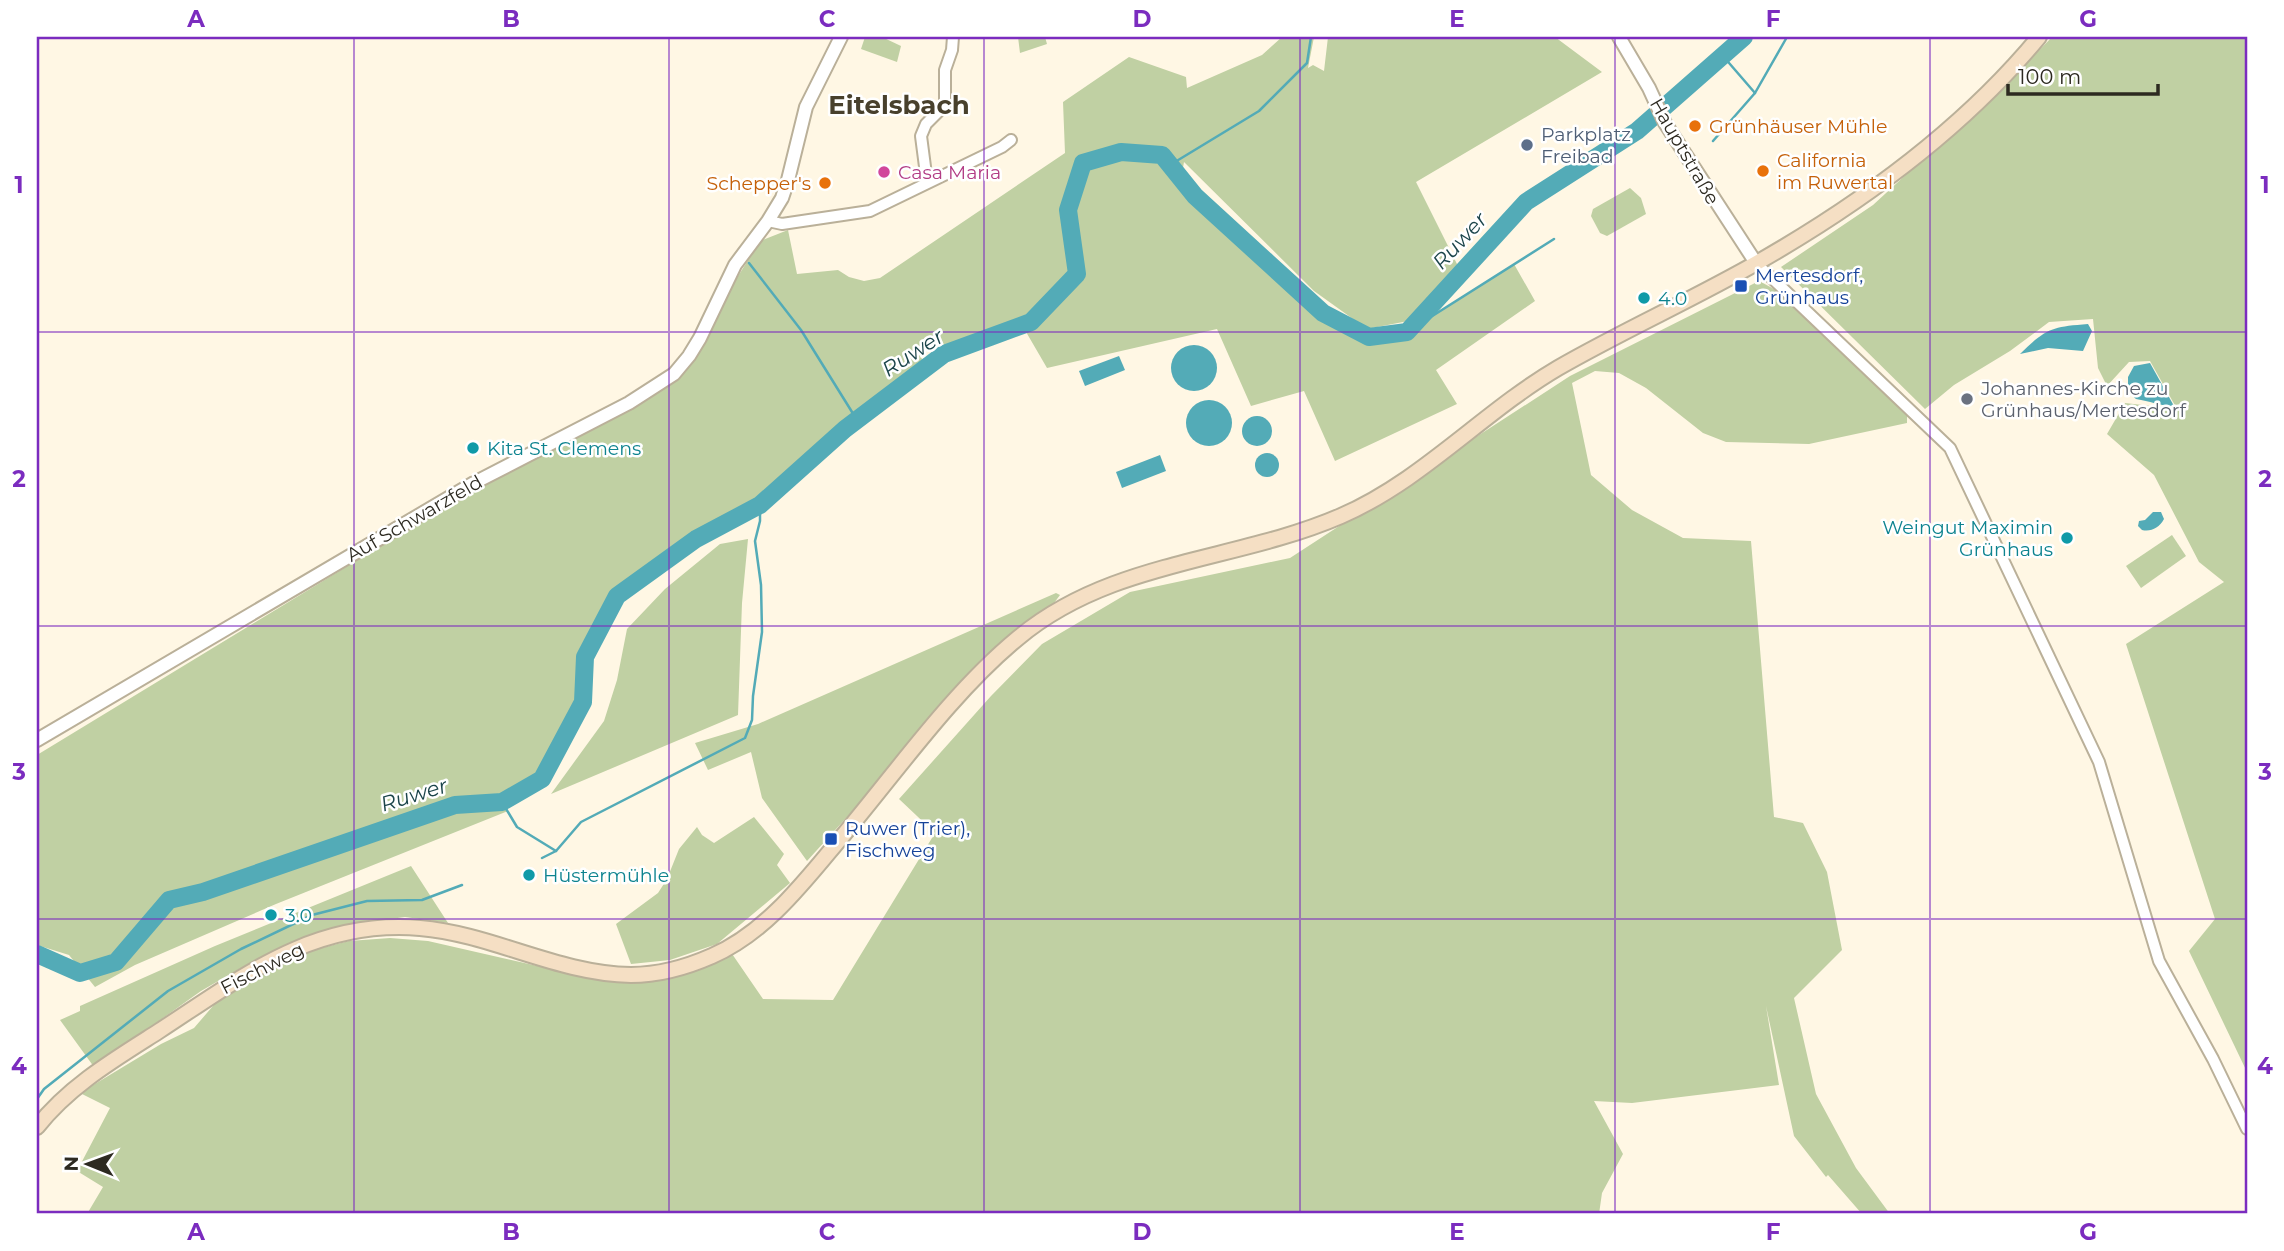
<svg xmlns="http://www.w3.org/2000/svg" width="2284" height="1251" font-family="Montserrat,sans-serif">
<rect width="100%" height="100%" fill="#fff7e4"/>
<g fill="#c0d0a3">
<path d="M865,37H882L901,46L897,62L861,49Z"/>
<path d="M1018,37H1045L1047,44L1020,53Z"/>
<path d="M1282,37H1314L1308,68L1313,65L1324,71L1328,37H1555L1602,72L1416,182L1459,268L1408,321L1367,329L1314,291L1184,162L1181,179L1195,196L1323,313L1369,337L1407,332L1514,264L1535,301L1436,370L1457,404L1335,461L1304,391L1251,406L1217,329L1047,368L1022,325L949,352L940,338L923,346L920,357L929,365L857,420L760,505L696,539L617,596L585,657L583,702L542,779L502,802L508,811L276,904L135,965L95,987L69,955L37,945V755L471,491L656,394L678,380L703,346L730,289L760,241L788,230L797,274L838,270L849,277L864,281L880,278L1065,153L1063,102L1129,57L1186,77L1187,88L1262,55Z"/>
<path d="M2052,37H2247V1072L2189,951L2215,919L2126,644L2224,582L2199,562L2154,475L2107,434L2125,403L2177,409L2150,361L2129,362L2107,386L2098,368L2093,319L2049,322L2010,351L1954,385L1925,409L1781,267L1873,205L2022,68Z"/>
<path d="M1630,188L1641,198L1646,214L1607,236L1600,233L1591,216L1593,209Z"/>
<path d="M1761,282L1774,289L1904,411L1907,416V423L1809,444L1726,442L1703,433L1646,388L1619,373L1595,371L1572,383L1591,475L1632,510L1683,538L1751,541L1774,817L1803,823L1827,872L1842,950L1794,998L1816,1094L1856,1168L1890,1214H1862L1828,1175L1826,1177L1794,1136L1766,1006L1779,1085L1632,1103L1594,1101L1623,1154L1602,1193L1599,1214H87L103,1187L77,1171L110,1108L80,1093L161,1044L194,1028L219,999L251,978L302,953L349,941L390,938L428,941L555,970L608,980L728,948L763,999L833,1000L935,833L899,799L991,696L1042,644L1130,592L1290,558L1570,376L1755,283Z"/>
<path d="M2172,535L2186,556L2141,588L2126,566Z"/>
<path d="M748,539L742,603L738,715L551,794L604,721L617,680L627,629L665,589L720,544Z"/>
<path d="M1056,593L1060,595L1051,607L916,741L807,861L762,798L751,752L708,770L695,743L758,724Z"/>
<path d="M754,817L784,854L777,865L790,883L717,944L670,960L631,964L616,924L658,893L667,879L679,849L697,827L702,835L714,843Z"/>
<path d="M411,866L448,923L405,917L338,926L297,941L239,969L201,991L94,1067L60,1020L80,1011V1006L215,946Z"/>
</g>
<g fill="#53abb7">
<path d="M2088,324L2092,331L2083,351L2048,348L2020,354C2047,328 2051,327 2088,324Z"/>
<circle cx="1194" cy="368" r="23"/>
<path d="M1119,356L1125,370L1085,386L1079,371Z"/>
<path d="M2150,363L2174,406C2159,406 2150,401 2136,399L2128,392V377L2134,366Z"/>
<circle cx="1209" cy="423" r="23"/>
<circle cx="1257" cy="431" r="15"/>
<circle cx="1267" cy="465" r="12"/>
<path d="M1160,455L1166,471L1122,488L1116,472Z"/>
<path d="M2153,512H2161L2164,519C2159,528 2151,532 2142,530L2138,526L2139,521L2145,520Z"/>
</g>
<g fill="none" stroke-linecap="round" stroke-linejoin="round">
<g stroke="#53abb7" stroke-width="2.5">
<path d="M1723,56L1755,93"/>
<path d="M1713,141L1755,93L1787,37"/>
<path d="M1170,165L1259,111L1307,63L1311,37"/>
<path d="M749,263L801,330L857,420"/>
<path d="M1407,332L1554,239"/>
<path d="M502,802L517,827L556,851"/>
<path d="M542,858L556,851L581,822L745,738L752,720L753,696L762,632L761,585L755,541L760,521V505"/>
<path d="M37,1099L44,1089L168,991L241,949L312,915L367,901L422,900L462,885"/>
</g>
<path stroke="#53abb7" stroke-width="18" d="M37,954L80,973L116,962L169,900L203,892L455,805L502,802L542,779L583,702L585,657L617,596L696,539L760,505L845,429L944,354L1031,322L1077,274L1068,210L1083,163L1121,152L1162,155L1195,196L1323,313L1369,337L1407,332L1526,202L1637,131L1744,37"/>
<g stroke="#bab099" stroke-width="14">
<g id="minor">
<path d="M927,182L921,136L926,124L945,105V70L952,50L953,37"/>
<path d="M768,221L782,224L870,211L1002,147L1011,140"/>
<path d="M1756,263L1950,448L2099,762L2159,961L2213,1059L2247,1129"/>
</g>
</g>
<g stroke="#bab099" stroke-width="16">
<g id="tertiary">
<path d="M1619,37L1649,88L1665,123L1756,263"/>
<path d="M37,740L474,483L629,403L674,374L689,356L700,338L735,265L768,221L782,198L788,180L806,107L841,37"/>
</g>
</g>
<g stroke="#bab099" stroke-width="18">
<path id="secondary" d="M37,1127C69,1086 115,1059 159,1031C242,977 314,919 420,928C492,934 558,974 631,975C657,975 687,967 712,956C763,934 801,886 835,845C893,777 950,694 1018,638C1111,560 1235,562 1341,516C1422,481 1483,412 1558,368C1624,330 1694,299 1760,261C1863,202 1963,129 2039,37"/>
</g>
<use href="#minor" stroke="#fff" stroke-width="10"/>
<use href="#tertiary" stroke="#fff" stroke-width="12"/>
<use href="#secondary" stroke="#f5dfc4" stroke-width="14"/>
</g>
<path fill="none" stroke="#7b2cbf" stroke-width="2" stroke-opacity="0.55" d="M354,37V1214M669,37V1214M984,37V1214M1300,37V1214M1615,37V1214M1930,37V1214M37,332H2247M37,626H2247M37,919H2247"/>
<g fill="#e8710a" stroke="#fff" stroke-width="2.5">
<circle cx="1695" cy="126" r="7"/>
<circle cx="1763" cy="171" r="7"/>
<circle cx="825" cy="183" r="7"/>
</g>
<circle fill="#5c6f8a" stroke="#fff" stroke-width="2.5" cx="1527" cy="145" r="7"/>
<circle fill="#d1479c" stroke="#fff" stroke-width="2.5" cx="884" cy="172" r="7"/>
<g fill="#1a4fb4" stroke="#fff" stroke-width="2.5">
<rect x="1734" y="279" width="14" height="14" rx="3.5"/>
<rect x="824" y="832" width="14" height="14" rx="3.5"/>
</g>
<g fill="#0f9aa8" stroke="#fff" stroke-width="2.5">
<circle cx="1644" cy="298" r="7"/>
<circle cx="473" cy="448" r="7"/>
<circle cx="2067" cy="538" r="7"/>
<circle cx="529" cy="875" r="7"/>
<circle cx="271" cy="915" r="7"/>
</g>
<circle fill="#6b7280" stroke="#fff" stroke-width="2.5" cx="1967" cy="399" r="7"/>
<g text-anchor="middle" stroke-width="5" stroke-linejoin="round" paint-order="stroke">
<g font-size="19" fill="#c56008" stroke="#fff" text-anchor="start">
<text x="1709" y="133">Grünhäuser Mühle</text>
<text x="1777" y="167">California<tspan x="1777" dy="22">im Ruwertal</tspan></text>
<text x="811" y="190" text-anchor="end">Schepper's</text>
</g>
<g font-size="19" fill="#4e5e75" stroke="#fff" text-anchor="start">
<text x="1541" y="141">Parkplatz<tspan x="1541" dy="22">Freibad</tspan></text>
</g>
<g font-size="19" fill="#2d2a21" stroke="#fff">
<text transform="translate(1685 151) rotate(60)" y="7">Hauptstraße</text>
<text transform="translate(414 518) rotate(-30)" y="7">Auf Schwarzfeld</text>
<text transform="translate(262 968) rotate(-27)" y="7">Fischweg</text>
</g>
<g font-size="19" fill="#b23c85" stroke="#fff" text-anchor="start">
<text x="898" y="179">Casa Maria</text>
</g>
<g font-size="19" fill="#164399" stroke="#fff" text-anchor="start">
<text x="1755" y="282">Mertesdorf,<tspan x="1755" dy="22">Grünhaus</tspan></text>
<text x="845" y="835">Ruwer (Trier),<tspan x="845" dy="22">Fischweg</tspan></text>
</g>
<g font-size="19" fill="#0d838f" stroke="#fff" text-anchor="start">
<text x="1658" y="305">4.0</text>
<text x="487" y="455">Kita St. Clemens</text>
<text x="2053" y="534" text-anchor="end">Weingut Maximin<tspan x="2053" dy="22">Grünhaus</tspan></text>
<text x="543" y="882">Hüstermühle</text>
<text x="285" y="922">3.0</text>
</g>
<g font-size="19" fill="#5b616d" stroke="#fff" text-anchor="start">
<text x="1981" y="395">Johannes-Kirche zu<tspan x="1981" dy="22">Grünhaus/Mertesdorf</tspan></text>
</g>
<g font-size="21" font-style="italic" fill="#1c454b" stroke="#fff">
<text transform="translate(1460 241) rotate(-47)" y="7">Ruwer</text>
<text transform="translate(913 353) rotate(-33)" y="7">Ruwer</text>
<text transform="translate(414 795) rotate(-17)" y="7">Ruwer</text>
</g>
<g font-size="26" font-weight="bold" fill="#48402c" stroke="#fff">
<text x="899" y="114">Eitelsbach</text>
</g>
</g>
<rect width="2284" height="1251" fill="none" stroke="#ffffff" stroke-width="77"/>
<g transform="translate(88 1164) rotate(271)" stroke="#ffffff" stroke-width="5" paint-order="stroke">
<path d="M0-5L12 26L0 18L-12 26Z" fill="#2d2a21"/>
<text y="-10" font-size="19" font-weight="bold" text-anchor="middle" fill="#2d2a21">N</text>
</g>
<path d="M2008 84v10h150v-10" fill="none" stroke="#2d2a21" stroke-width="3.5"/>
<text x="2018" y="84" font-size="21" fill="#2d2a21" stroke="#ffffff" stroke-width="5" paint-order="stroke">100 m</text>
<rect x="38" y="38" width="2208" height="1174" fill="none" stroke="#7b2cbf" stroke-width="2.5"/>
<g font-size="23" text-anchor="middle" font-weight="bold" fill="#7b2cbf">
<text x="196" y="27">A</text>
<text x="511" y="27">B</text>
<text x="827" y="27">C</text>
<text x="1142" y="27">D</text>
<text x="1457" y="27">E</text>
<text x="1773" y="27">F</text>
<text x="2088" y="27">G</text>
<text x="19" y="193">1</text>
<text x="2265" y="193">1</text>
<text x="19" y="487">2</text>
<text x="2265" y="487">2</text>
<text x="19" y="780">3</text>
<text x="2265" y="780">3</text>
<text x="19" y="1074">4</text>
<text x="2265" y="1074">4</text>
<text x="196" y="1240">A</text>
<text x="511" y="1240">B</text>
<text x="827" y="1240">C</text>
<text x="1142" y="1240">D</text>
<text x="1457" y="1240">E</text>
<text x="1773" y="1240">F</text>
<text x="2088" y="1240">G</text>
</g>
</svg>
